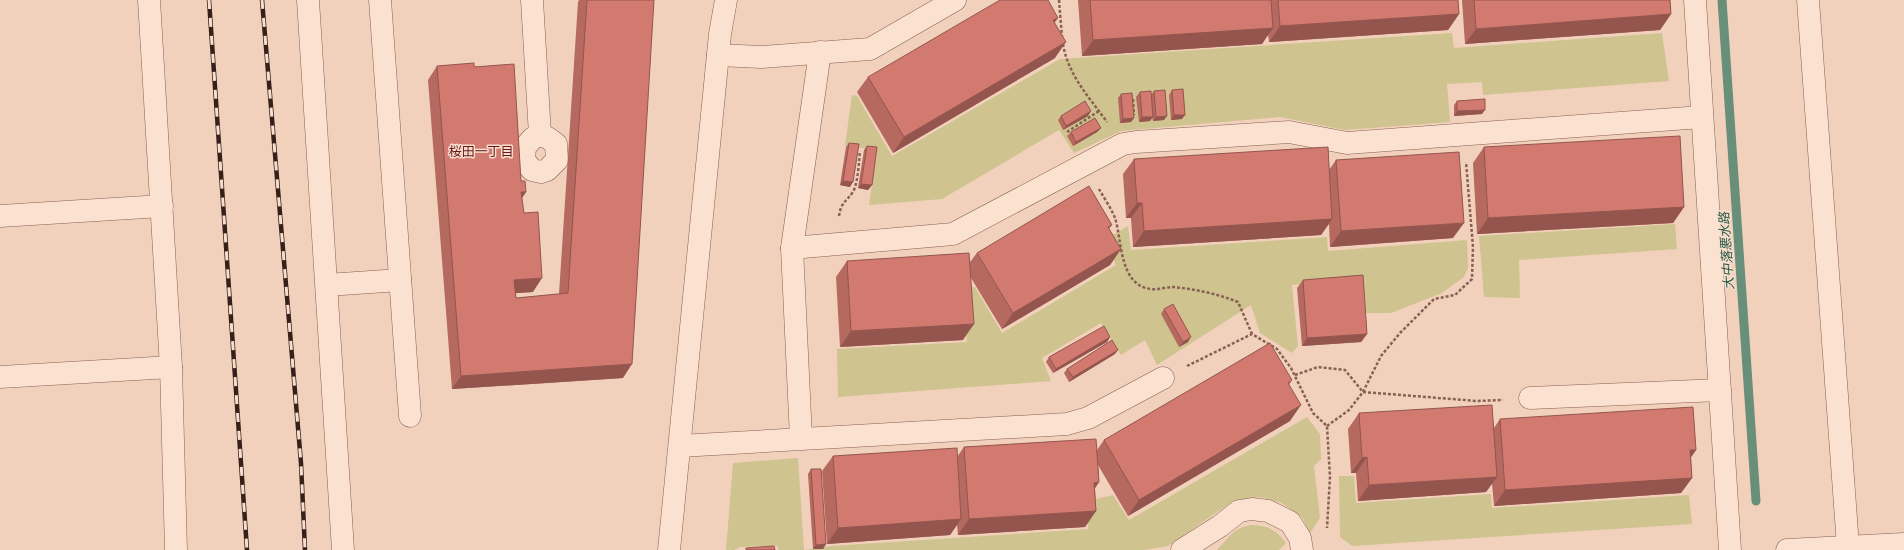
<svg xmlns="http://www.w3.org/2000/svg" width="1904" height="550" font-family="Merriweather,'Noto Sans JP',serif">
<rect width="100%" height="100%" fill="#f1d1bc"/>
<g fill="#cfc38f">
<path d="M1452,33L1454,48L1662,33L1669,81L1483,95L1482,82L1447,84L1450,122L1345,130L1280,117L1121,131L1074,153L1059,130L942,199L869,205L877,150L845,146L852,95L857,96L892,156L1060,59Z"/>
<path d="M1675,224L1677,249L1519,260L1520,298L1484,297L1479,236Z"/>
<path d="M1128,226L1131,250L1327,237L1328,251L1467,240L1468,268L1464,277L1442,293L1391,313H1366L1362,279L1292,285L1298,346L1292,353L1260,333L1251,305L1157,365L1145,340L1121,355L1101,323L1042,358L1051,381L838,397L837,349L967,342L962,286L975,287L1002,333L1116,265L1104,240Z"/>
<path d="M1307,417L1320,434L1321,459L1314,466L1320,518L1310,533L1302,517L1282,503L1260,497L1233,501L1168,546L1145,550H778V546L740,547L734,550H726L733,463L798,458L804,550L831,546L1088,529L1087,501L1113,495L1129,520Z"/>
<path d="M1339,476H1354L1356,503L1491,494L1492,508L1689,495L1692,524L1352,546L1340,537Z"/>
<path d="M1252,525C1269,526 1276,530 1286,543L1279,550H1217C1230,537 1232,528 1252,525Z"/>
</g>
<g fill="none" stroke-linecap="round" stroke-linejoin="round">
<path stroke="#678f79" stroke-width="9" d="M1722,0L1756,501"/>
<g stroke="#896054" stroke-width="23">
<g id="minor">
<path d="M149,0L171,367L176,550"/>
<path d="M308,0L343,550"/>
<path d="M380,0L410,416"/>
<path d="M532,0L540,135"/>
<path d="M1695,0L1730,550"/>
<path d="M1808,0L1848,546"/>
<path d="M718,55L761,57L870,49L955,0"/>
<path d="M540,135L548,138L556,144L557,160L547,170L541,172L532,170L524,160L525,147L533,138Z"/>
<path d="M0,216L162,206"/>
<path d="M792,248L953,234L1123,144L1136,142L1289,132L1347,143L1702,117"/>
<path d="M327,285L400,280"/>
<path d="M0,377L171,367"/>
<path d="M1530,398L1720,390"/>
<path d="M801,438L792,248L820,52"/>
<path d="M680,446L1067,424L1088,418L1163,378"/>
<path d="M669,550L720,34L726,0"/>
<path d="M1182,550L1220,526L1239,511L1252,509L1268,511L1290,522L1300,538L1302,550"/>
<path d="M1787,550L1904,544"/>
</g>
</g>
<g stroke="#896054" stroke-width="2.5" stroke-dasharray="3 2" stroke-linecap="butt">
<path d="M1059,0L1062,37"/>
<path d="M1063,44C1068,75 1089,97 1107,122"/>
<path d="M1133,99L1134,115"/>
<path d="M1067,132L1099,111"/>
<path d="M1099,189C1104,198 1111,208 1115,218C1122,239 1119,286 1151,289C1158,290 1166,287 1173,287C1195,289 1218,294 1238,302L1252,334"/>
<path d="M839,216C841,202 846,202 853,192C858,183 859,161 860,151"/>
<path d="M1187,366L1252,334L1277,349L1291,368L1313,413L1327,426L1330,477L1327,528"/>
<path d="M1295,375L1318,367L1345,370L1363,392L1477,401L1503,400"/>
<path d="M1327,426L1349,410L1363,392L1381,356L1400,333L1434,299L1455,295L1472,279L1473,247L1466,162"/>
</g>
<use href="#minor" stroke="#fbe1cf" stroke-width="22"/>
<g stroke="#371f1a" stroke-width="4.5">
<g id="rail">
<path d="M209,0L247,550"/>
<path d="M262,0L301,463L305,550"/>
</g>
</g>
<use href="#rail" stroke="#f8decc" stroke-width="3" stroke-dasharray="9" stroke-linecap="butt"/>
</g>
<g fill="#b5695f">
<path d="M579,0H654L623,378L452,389L428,80L437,66L474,67L526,192L522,198L533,292L515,293L516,298L559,294L578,2Z"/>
<path d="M1078,0H1458L1459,14L1448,30L1269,42L1268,34L1262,44L1082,56Z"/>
<path d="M1462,0H1670L1671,14L1660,30L1465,44Z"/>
<path d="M1054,23L1055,58L893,153L857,92L868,77Z"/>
<path d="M1172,90L1182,119L1171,120L1169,95Z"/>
<path d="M1154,91L1164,120L1153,121L1152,117L1150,121L1139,122L1136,97L1140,92L1151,95Z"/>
<path d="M1121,94L1134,118L1131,122L1120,123L1118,98Z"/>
<path d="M1457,101L1482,114L1454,116V105Z"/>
<path d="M1061,116H1088L1063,130L1058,120Z"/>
<path d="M1101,128L1097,132L1073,146L1067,136L1071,132Z"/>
<path d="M849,143L850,187L840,185L846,147Z"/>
<path d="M867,146L872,185L868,190L858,188L864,150Z"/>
<path d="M1484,147L1684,207L1673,223L1477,234L1473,163Z"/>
<path d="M1134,159L1329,170L1336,160L1453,238L1330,247L1329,224L1321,235L1133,247L1131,218H1126L1123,174Z"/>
<path d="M1112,225L1109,229L1121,249L1110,265L1002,329L971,278L963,340L840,347L836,277L847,261L970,262L977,253Z"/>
<path d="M1303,280L1367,334L1361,342L1302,346L1297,288Z"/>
<path d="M1164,309L1188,342L1179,347L1161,314Z"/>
<path d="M1110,337L1107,342L1053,373L1046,362L1049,357Z"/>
<path d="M1115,354L1069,382L1064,373L1067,369Z"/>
<path d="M1292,380L1289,385L1290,421L1128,516L1098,465L1099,482L1095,488L1096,511L1085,527L958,535L957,525L950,535L827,544L822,471L833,456L957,457L964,447L1097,450L1104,440Z"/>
<path d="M1359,413L1494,428L1500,419L1696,450L1691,457L1692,478L1681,493L1494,506L1492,483L1486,492L1358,501L1356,473H1351L1348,429Z"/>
<path d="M811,469L826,544L823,549H813L808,474Z"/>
</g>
<g fill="#93554e">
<path d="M1459,14L1448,30L1269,42L1280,26Z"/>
<path d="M1671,14L1660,30L1465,44L1476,29Z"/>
<path d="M1058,18L1047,33L1053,20Z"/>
<path d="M1273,28L1262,44L1082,56L1093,40Z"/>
<path d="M1066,42L1055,58L893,153L904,137Z"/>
<path d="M1485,110L1482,114L1454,116L1457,111Z"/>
<path d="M1091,111L1088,116L1063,130L1066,126Z"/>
<path d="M1174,115H1185L1182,119L1171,120Z"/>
<path d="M1167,116L1164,120L1153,121L1156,117Z"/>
<path d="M1142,117H1153L1150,121L1139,122Z"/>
<path d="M1134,118L1131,122L1120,123L1123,119Z"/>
<path d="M1101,128L1097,132L1073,146L1076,142Z"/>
<path d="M843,181L853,182L850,187L840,185Z"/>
<path d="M861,184L872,185L868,190L858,188Z"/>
<path d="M521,192H526L516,206Z"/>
<path d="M1137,203H1142L1131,218H1126Z"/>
<path d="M1684,207L1673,223L1477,234L1488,218Z"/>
<path d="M1332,219L1321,235L1133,247L1144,231Z"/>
<path d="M1464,223L1453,238L1330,247L1341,231Z"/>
<path d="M1121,249L1110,265L1002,329L1013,313Z"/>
<path d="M542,278L533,292L505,294L514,280Z"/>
<path d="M974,324L963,340L840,347L851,331Z"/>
<path d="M1367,334L1361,342L1302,346L1307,338Z"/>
<path d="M1110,337L1107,342L1053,373L1056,369Z"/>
<path d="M1191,337L1188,342L1179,347L1183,342Z"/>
<path d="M1118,350L1115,354L1069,382L1073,377Z"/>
<path d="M632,364L623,378L452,389L461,376Z"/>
<path d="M1301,405L1290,421L1128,516L1139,500Z"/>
<path d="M1690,450H1696L1685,466Z"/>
<path d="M1367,457L1356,473H1351L1362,458Z"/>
<path d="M1497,477L1486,492L1358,501L1369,485Z"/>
<path d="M1692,478L1681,493L1494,506L1505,490Z"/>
<path d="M1099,482L1088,498L1094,483Z"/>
<path d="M1096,511L1085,527L958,535L969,519Z"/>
<path d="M961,519L950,535L827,544L838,528Z"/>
<path d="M826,544L823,549H813L816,545Z"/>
</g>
<g fill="#d27a6f" stroke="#93554e">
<path d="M587,0H654L632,364L461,376L437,66L474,63V67L514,64L521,181H525L526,192H521L524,213L538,212L542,278L514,280L516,298L568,293Z"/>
<path d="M1000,0H1048L1058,18L1053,20L1066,42L904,137L868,77Z"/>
<path d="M1090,0H1271L1273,28L1093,40Z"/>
<path d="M1278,0H1458L1459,14L1280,26Z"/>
<path d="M1474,0H1670L1671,14L1476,29Z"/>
<path d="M1183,89L1185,115H1174L1172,90Z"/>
<path d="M1165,90L1167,116L1156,117L1154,91Z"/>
<path d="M1151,91L1153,117H1142L1140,92Z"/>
<path d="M1132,93L1134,118L1123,119L1121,94Z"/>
<path d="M1485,99V110L1457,111V101Z"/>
<path d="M1085,101L1091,111L1066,126L1061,116Z"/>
<path d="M1095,118L1101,128L1076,142L1071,132Z"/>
<path d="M1680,136L1684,207L1488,218L1484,147Z"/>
<path d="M849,143L859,144L853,182L843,181Z"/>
<path d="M867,146L877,147L872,185L861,184Z"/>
<path d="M1328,147L1332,219L1144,231L1142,203H1137L1134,159Z"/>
<path d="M1459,152L1464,223L1341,231L1336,160Z"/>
<path d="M1089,186L1112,225L1108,227L1121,249L1013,313L977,253Z"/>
<path d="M969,253L974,324L851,331L847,261Z"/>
<path d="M1363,275L1367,334L1307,338L1303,280Z"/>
<path d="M1173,304L1191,337L1183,342L1164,309Z"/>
<path d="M1104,326L1110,337L1056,369L1049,357Z"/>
<path d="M1112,340L1118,350L1073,377L1067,369Z"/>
<path d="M1270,343L1292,380L1288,383L1301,405L1139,500L1104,440Z"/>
<path d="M1492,405L1497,477L1369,485L1367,457L1362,458L1359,413Z"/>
<path d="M1693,407L1696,450H1690L1692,478L1505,490L1500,419Z"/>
<path d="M1096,439L1099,482L1094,483L1096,511L969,519L964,447Z"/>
<path d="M957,448L961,519L838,528L833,456Z"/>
<path d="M811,469H821L826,544L816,545Z"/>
<path d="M774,546L775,550H746V548Z"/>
</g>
<g text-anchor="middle" stroke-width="3" stroke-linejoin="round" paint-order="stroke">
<g font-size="13" fill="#67171e" stroke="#f8decc">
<text x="481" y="156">桜田一丁目</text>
</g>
<g font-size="13" font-style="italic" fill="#285846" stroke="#f8decc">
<text transform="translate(1726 251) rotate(-94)" y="5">大中落悪水路</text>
</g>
</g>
</svg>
